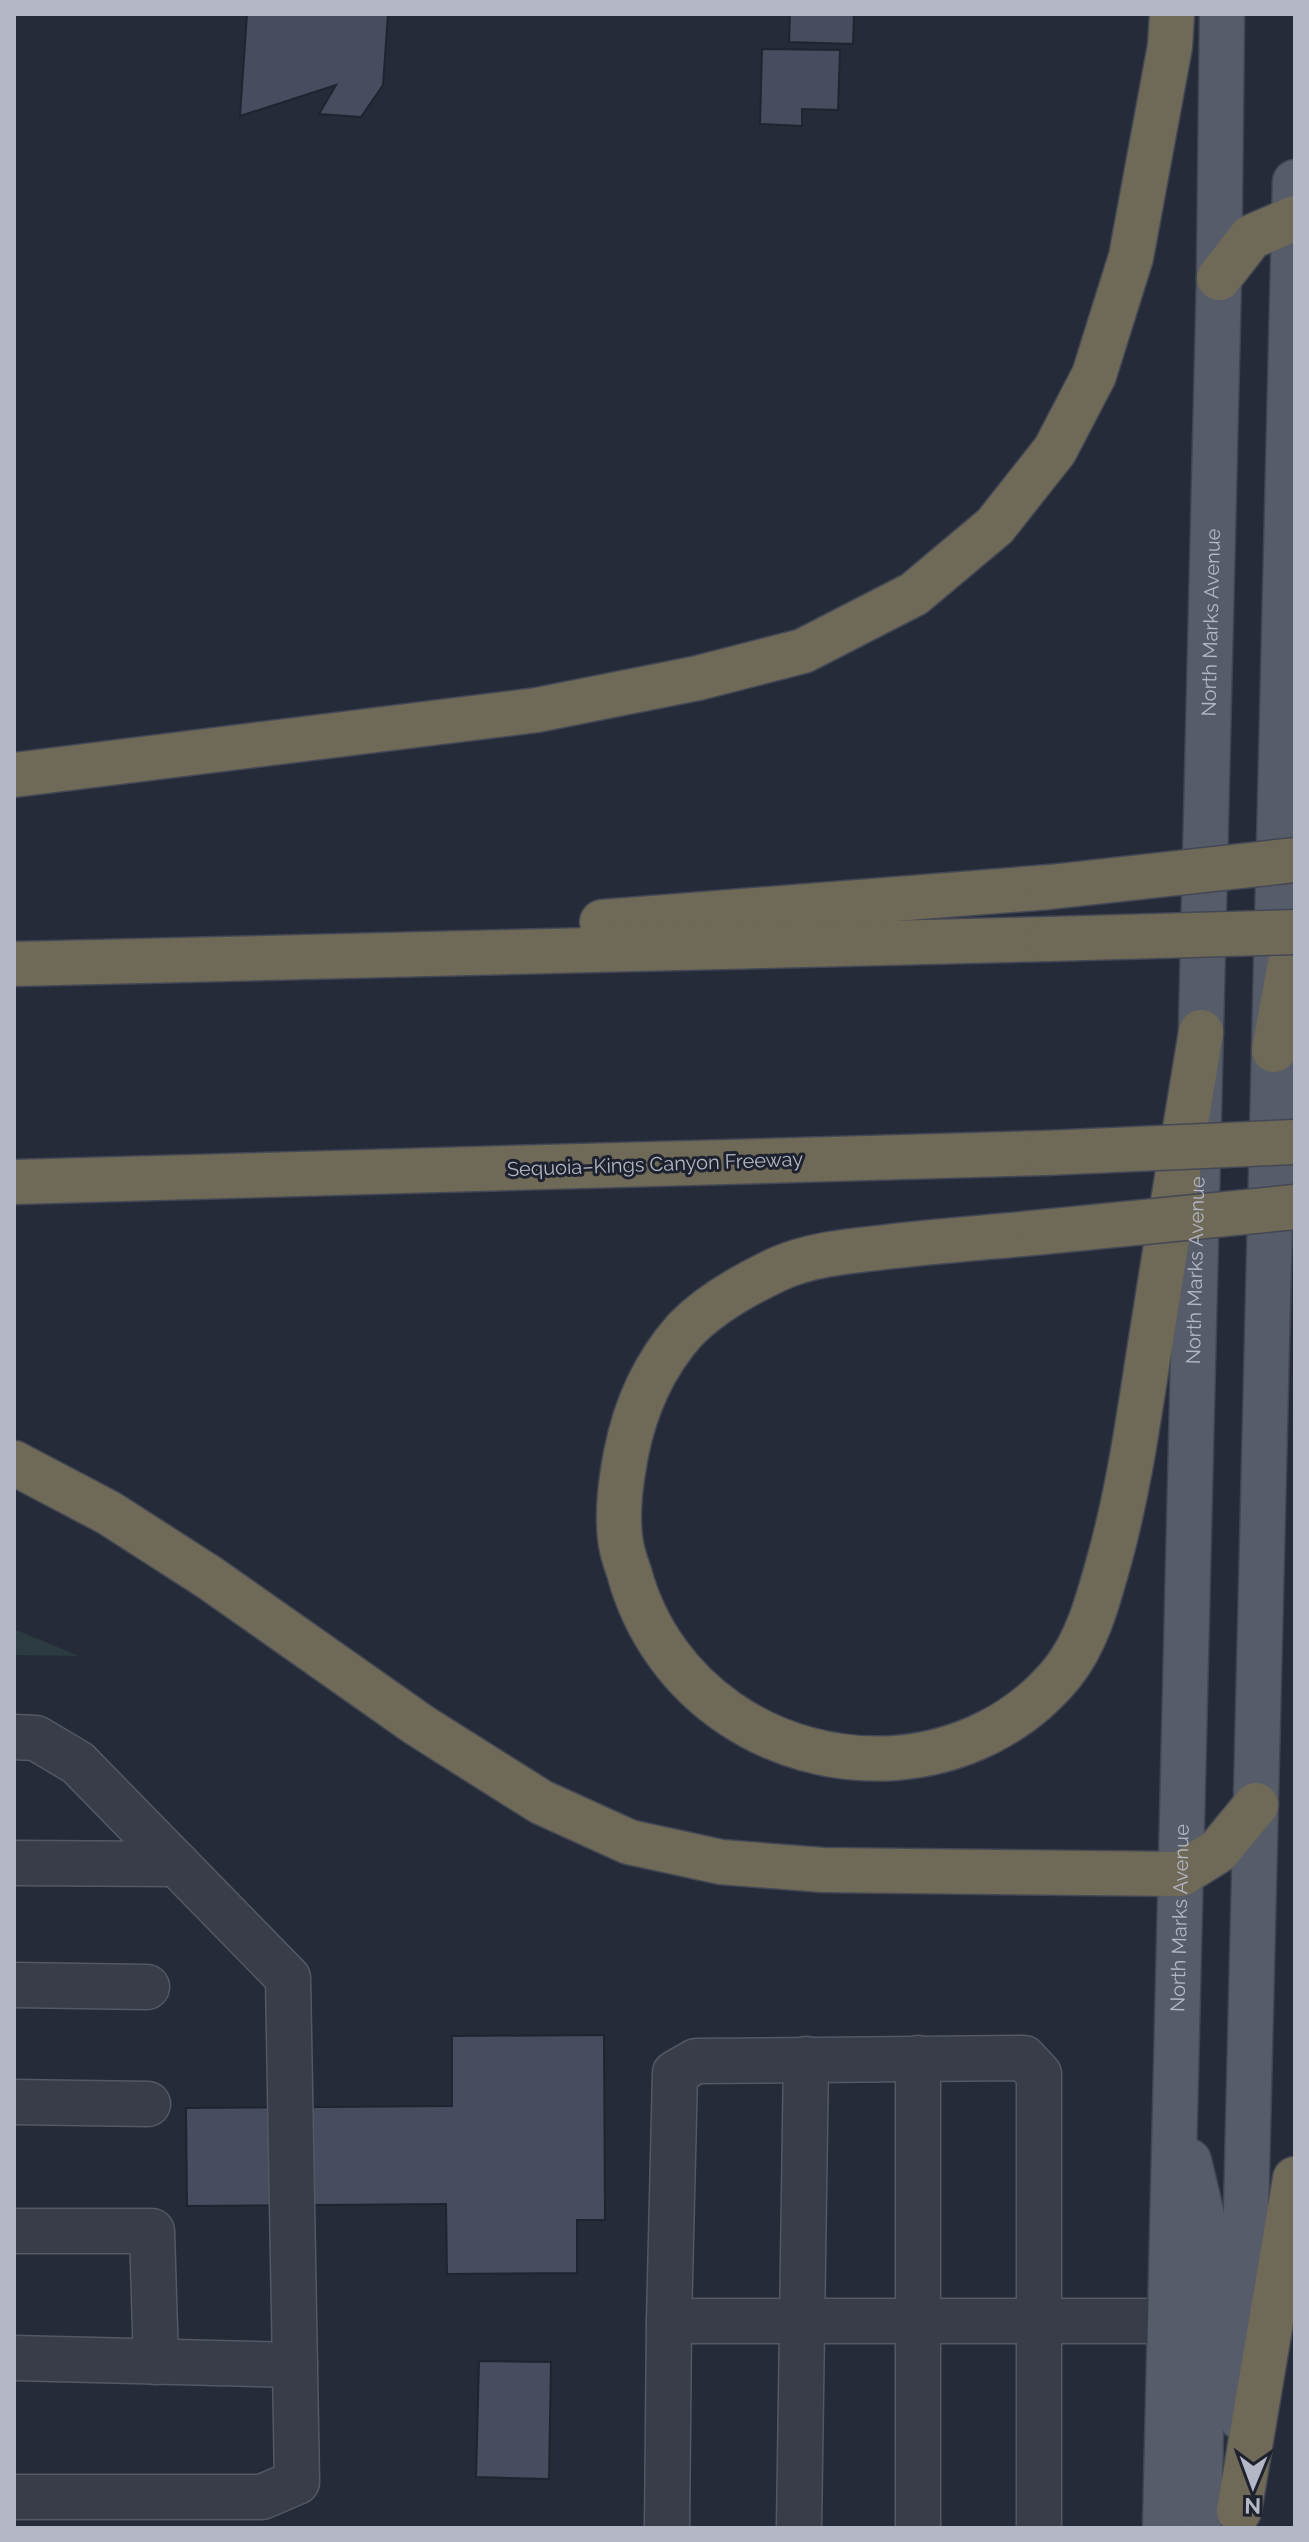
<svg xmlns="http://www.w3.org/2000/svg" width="1309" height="2542" font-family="Raleway,sans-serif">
<rect width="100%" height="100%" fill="#252b39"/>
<path fill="#2b3b3f" d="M14,1629L79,1656L14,1655Z"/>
<g fill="#474d5e" stroke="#202431" stroke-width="2">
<path d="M247,14H388L383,85L361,117L319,114L336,85L240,116Z"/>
<path d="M790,14H854L853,44L789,42Z"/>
<path d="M762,49L840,50L838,110L802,109V126L760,124Z"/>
<path d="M604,2035L605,2220H577V2273L447,2274L446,2204L187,2206L186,2108L452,2106V2036Z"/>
<path d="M479,2361L551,2362L549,2479L476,2477Z"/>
</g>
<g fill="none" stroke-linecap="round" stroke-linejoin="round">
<g stroke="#545865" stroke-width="47">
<g id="minor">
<path d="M14,1737L36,1738L78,1763L288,1978L297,2482L262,2497H14"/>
<path d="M14,1863L177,1864"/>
<path d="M14,1985L147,1987"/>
<path d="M14,2102L148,2104"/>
<path d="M14,2231H152L156,2362"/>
<path d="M669,2321L675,2073L696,2061L1024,2058L1039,2074V2528"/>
<path d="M14,2358L295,2365"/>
<path d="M667,2528L669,2321H1170"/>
<path d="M799,2528L806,2059"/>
<path d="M918,2528V2058"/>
</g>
</g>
<g stroke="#424653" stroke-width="47">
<g id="major">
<path d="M1189,2161L1205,2228L1199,2528"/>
<path d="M1241,2418L1295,182"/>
<path id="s1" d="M1165,2528L1219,278L1222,14"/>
</g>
</g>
<g stroke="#444855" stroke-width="47">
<g id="highway">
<path d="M1219,278L1251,237L1295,218"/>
<path d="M14,775L537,710L698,678L803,651L914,594L995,526L1055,450L1094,375L1131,257L1170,46L1172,14"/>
<path d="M602,922L1050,887"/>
<path d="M14,964L1049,939"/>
<path d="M1274,1050L1295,936"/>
<path d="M14,1182L1045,1153"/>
<path d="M1043,1232C991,1237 939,1241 886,1247C850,1251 812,1254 778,1269C746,1284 710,1304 685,1330C654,1365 635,1408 626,1454C621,1481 617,1508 620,1537C621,1549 625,1561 629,1572C661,1691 773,1766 895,1758C960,1753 1021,1724 1063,1672C1088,1640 1098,1600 1109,1561C1128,1493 1138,1423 1149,1352C1166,1245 1183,1139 1201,1032"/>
<path d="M14,1463L109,1513L210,1578L419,1725L541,1802L629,1842L721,1862L823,1870L1181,1874L1218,1851L1256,1805"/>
<path d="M1239,2511L1295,2179"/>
</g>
</g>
<use href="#minor" stroke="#393d4a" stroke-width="44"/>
<use href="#major" stroke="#575c6a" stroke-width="44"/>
<use href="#highway" stroke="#6f6957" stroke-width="44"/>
<g stroke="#444855" stroke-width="47" stroke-linecap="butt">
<g id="highway-bridge">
<path d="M1050,887L1295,860"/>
<path d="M1049,939L1295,932"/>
<path d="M1045,1153L1295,1142"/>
<path d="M1043,1232L1295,1207"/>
</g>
</g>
<use href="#highway-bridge" stroke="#6f6957" stroke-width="44"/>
</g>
<g text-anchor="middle" stroke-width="6" stroke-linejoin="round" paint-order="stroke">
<g font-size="20" fill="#b4b8c6" stroke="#1e222f">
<text dy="7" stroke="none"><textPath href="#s1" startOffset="1906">North Marks Avenue</textPath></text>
<text transform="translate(655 1164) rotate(-2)" y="7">Sequoia–Kings Canyon Freeway</text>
<text dy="7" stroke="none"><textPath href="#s1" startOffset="1258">North Marks Avenue</textPath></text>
<text dy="7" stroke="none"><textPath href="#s1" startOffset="610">North Marks Avenue</textPath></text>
</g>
</g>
<rect width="1309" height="2542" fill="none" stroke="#b4b8c6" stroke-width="32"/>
<g transform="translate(1253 2486) rotate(181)" stroke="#1e222f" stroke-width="6" paint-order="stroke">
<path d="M0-6L14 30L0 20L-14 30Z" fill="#b4b8c6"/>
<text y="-12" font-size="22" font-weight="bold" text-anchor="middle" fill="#b4b8c6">N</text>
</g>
</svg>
